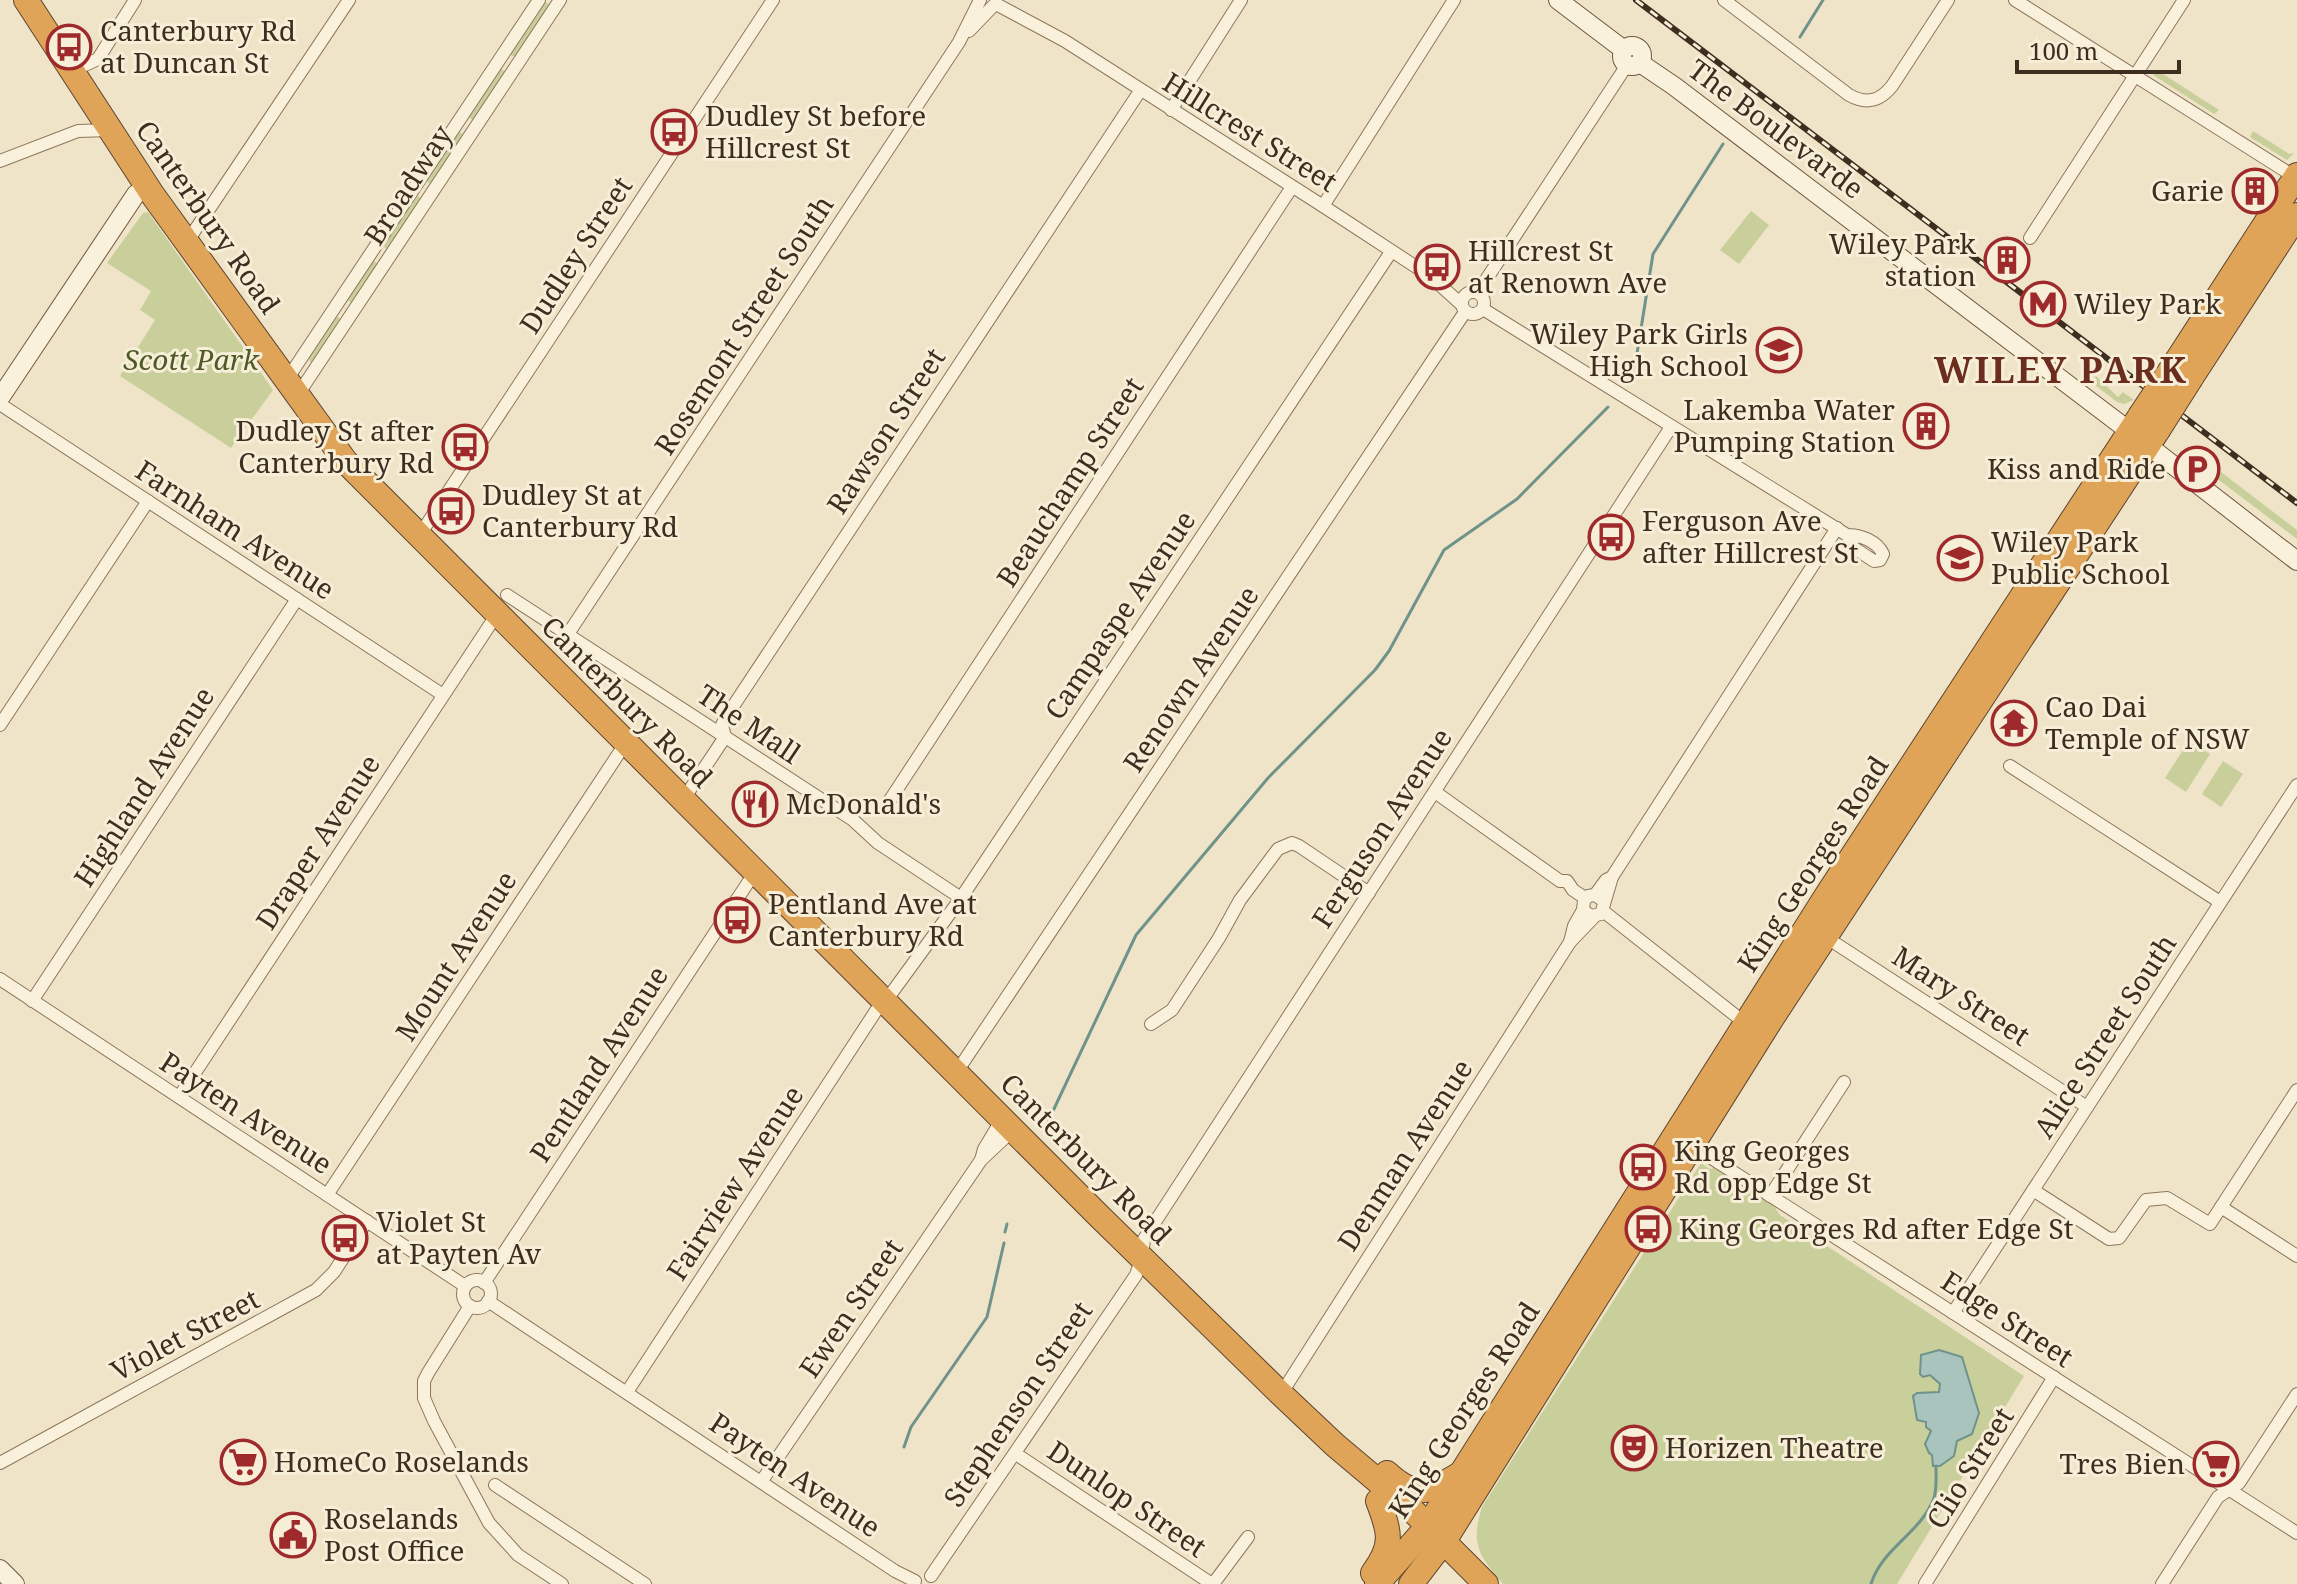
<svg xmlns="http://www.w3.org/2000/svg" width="2297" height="1584" font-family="'Noto Serif',serif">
<rect width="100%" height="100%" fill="#f0e4c8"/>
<g fill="#c9cf9b">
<path d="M544,1L550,5L516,56H512L510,53Z"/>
<path d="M499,68L506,72L476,119H471L469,116Z"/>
<path d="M2157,70L2219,110L2214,114L2153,75Z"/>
<path d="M458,131L464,135L432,184L428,183L426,178Z"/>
<path d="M2253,131L2289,154L2294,153L2287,160L2250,137Z"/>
<path d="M416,195L422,199L388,249L385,248L383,244Z"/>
<path d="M1751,211L1769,225L1739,264L1720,250Z"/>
<path d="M148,212L273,390L231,448L120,376L155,320L140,310L151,291L107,263L143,213Z"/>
<path d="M373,261L379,264L351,303L347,299Z"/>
<path d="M336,316L342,320L313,362H310L308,355Z"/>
<path d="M2096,376L2118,397L2123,392L2134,400L2124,404L2117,402L2091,382Z"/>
<path d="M2200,456L2297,530V539L2195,462Z"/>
<path d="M2189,741L2210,754L2186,792L2165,778Z"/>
<path d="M2223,761L2243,774L2221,807L2202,794Z"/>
<path d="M1701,1163L1710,1169L1714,1168L1773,1205L1780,1215L2024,1376L1897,1584H1503C1479,1556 1470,1544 1482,1507Z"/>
</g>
<path fill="#a9c4bc" stroke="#6f938a" stroke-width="2" d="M1939,1350L1962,1357L1979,1413L1972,1434L1957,1441L1954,1456L1940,1466H1933L1932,1455L1929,1453L1925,1444L1931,1431L1926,1427V1422L1917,1420L1913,1396L1917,1393L1939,1392L1940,1384L1930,1375L1923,1377L1920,1374L1921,1355Z"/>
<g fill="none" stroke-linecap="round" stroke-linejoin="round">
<g stroke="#6f938a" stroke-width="3">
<path d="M1800,37L1823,0"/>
<path d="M1627,378L1635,366L1653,254L1723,144"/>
<path d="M1044,1130L1136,935L1268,778L1375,670L1389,651L1444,550L1517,499L1608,407"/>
<path d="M1005,1232L1007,1224"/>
<path d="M904,1447L911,1427L987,1317L1004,1243"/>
<path d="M1871,1584C1882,1548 1921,1533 1934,1498C1937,1488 1936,1476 1936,1466"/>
</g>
<g stroke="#8d765c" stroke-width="14">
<g id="street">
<path d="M1724,0L1849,95C1867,105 1880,101 1892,86L1948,0"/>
<path d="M2015,0L2295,177"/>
<path d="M996,4L1065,41L1323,206L1430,276L1461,304"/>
<path d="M969,31L994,5"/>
<path d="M72,71L98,59L135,0"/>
<path d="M1171,110L1241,0"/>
<path d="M0,161L78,131L110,130"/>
<path d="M1323,206L1454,0"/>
<path d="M2030,238L2184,0"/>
<path d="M187,242L349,0"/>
<circle cx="1473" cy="303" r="11"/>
<path d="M1478,292L1627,65"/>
<path d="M1483,309L1847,535L1854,548L1874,561L1880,560L1883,554C1877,541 1861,535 1847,535"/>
<path d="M286,381L539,0"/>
<path d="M297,396L560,0"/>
<path d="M0,404L443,695"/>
<path d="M419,536L773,0"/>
<path d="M507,595L853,820L878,843L961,898"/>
<path d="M568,634L959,42L980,0"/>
<path d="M0,725L148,501"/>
<path d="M2010,766L2220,902"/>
<path d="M1435,792L1560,881H1567L1573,890L1585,898"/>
<path d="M683,800L725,737L722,725L726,717L1140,91"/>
<path d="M888,803L1292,187"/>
<path d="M1595,895L1606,880L1612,877L1837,528"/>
<path d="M1604,901L1595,895L1588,896L1584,901L1583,910L1591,916L1601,914L1612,877"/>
<path d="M1603,911L1745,1023"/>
<path d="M1821,934L2087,1107"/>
<path d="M1570,942L1574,926L1583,910"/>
<path d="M0,979L465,1286"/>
<path d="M32,1001L297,599"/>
<path d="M885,1002L961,898L1391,252"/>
<path d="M1151,1024L1172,1010L1219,938L1240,900L1278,849L1292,843L1299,846L1369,893"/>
<path d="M956,1073L1465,312"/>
<path d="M179,1097L497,614"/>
<path d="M1691,1145L2297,1533"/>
<path d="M981,1160L984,1149L1002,1119"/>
<path d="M2033,1190L2109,1239L2119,1238L2146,1200L2167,1198L2210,1224L2221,1207L2297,1256"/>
<path d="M327,1195L625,744"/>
<path d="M1770,1196L1844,1082"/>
<path d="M2221,1207L2297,1090"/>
<circle cx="477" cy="1294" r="14"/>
<path d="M484,1283L755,872"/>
<path d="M488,1301L895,1571L915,1581"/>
<path d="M470,1306L428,1373L424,1381V1398L434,1421L489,1523L518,1555L562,1584"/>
<path d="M1953,1313L2297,785"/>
<path d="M627,1392L883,1000"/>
<path d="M1281,1394L1570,942L1594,917"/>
<path d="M1016,1454L1212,1584"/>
<path d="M0,1463L316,1290L334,1272L367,1221"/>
<path d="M761,1482L981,1160L1013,1130"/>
<path d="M495,1485L645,1584"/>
<path d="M931,1576L1136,1275L1142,1257L1144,1239L1671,427"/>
<path d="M1213,1584L1248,1537"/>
<path d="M1925,1584L2054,1377"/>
<path d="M2162,1584L2218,1497L2239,1483L2297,1394"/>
</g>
</g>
<g stroke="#6f573f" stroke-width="20">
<g id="secondary">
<path d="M1558,0L1624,50"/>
<circle cx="1632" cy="56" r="10"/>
<path d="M1640,63L1674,86L2120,424L2297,561"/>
<path d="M0,398L136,194L147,186"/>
<path d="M0,1569L15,1584"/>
</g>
</g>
<g stroke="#5b4430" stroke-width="26">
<g id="highway">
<path d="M26,0L152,194L346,462L1098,1215L1281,1394L1335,1445L1411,1509L1486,1584"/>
<path d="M2174,365L2297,175"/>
<path d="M2191,378L2297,215"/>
<path d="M1387,1473C1415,1499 1429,1493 1460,1474"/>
<path d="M1373,1573C1394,1545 1390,1532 1378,1501"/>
<path d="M1377,1584L1428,1526L1827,895L2140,416"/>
<path d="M1411,1584L1444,1541L1772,1018L2158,430"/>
</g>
</g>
<use href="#street" stroke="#faf1dc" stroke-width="12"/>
<use href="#secondary" stroke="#faf1dc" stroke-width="18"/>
<use href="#highway" stroke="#e0a458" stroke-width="24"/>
<g stroke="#3d2e20" stroke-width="6">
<path id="rail" d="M1636,0L2297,503"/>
</g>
<use href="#rail" stroke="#f7eed8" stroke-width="3" stroke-dasharray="9" stroke-linecap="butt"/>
<g stroke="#5b4430" stroke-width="26" stroke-linecap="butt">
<g id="highway-bridge">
<path d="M2140,416L2174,365"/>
<path d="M2158,430L2191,378"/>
</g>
</g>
<use href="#highway-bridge" stroke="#e0a458" stroke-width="24"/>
</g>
<defs>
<g id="bus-ring" transform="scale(2.3)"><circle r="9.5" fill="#f7eed8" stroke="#9e2a2b" stroke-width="1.5"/><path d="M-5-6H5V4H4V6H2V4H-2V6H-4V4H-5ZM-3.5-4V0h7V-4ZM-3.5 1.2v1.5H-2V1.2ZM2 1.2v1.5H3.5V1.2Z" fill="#9e2a2b"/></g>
<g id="building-ring" transform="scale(2.3)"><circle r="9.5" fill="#f7eed8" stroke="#9e2a2b" stroke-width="1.5"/><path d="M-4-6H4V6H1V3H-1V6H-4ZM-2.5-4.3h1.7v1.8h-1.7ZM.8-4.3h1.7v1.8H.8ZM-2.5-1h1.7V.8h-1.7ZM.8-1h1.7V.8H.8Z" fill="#9e2a2b"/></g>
<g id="metro-ring" transform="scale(2.3)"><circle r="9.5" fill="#f7eed8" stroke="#9e2a2b" stroke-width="1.5"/><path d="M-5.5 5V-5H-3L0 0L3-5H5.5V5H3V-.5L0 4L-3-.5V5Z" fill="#9e2a2b"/></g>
<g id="school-ring" transform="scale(2.3)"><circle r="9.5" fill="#f7eed8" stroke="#9e2a2b" stroke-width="1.5"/><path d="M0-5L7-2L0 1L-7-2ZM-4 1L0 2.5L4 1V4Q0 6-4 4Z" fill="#9e2a2b"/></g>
<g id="parking-ring" transform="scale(2.3)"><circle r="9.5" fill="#f7eed8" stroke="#9e2a2b" stroke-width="1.5"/><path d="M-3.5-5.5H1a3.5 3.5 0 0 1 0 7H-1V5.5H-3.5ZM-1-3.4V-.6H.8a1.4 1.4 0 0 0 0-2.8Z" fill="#9e2a2b"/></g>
<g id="temple-ring" transform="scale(2.3)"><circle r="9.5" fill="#f7eed8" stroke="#9e2a2b" stroke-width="1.5"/><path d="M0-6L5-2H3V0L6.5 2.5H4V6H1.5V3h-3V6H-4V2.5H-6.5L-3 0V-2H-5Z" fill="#9e2a2b"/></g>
<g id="restaurant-ring" transform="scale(2.3)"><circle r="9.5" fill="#f7eed8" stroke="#9e2a2b" stroke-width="1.5"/><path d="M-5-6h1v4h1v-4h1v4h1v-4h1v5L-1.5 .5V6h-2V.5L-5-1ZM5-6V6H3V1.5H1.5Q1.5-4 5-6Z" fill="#9e2a2b"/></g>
<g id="theatre-ring" transform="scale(2.3)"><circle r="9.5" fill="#f7eed8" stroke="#9e2a2b" stroke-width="1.5"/><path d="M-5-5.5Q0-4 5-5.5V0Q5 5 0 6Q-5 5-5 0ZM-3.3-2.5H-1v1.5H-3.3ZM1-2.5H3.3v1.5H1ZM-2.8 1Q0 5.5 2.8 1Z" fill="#9e2a2b"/></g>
<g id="supermarket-ring" transform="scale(2.3)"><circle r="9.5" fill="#f7eed8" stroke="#9e2a2b" stroke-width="1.5"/><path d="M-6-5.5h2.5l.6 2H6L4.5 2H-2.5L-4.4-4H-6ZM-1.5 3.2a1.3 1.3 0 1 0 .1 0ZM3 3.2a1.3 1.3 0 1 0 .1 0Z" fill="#9e2a2b"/></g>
<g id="civic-ring" transform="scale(2.3)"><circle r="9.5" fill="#f7eed8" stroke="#9e2a2b" stroke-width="1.5"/><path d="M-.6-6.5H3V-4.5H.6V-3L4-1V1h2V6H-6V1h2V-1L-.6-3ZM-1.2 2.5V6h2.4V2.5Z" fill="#9e2a2b"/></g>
</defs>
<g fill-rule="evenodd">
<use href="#bus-ring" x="69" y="47"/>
<use href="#bus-ring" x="674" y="132"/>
<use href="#building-ring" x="2255" y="191"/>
<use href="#building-ring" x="2007" y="260"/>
<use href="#bus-ring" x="1437" y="267"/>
<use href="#metro-ring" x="2043" y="304"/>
<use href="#school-ring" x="1779" y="350"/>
<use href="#building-ring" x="1926" y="426"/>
<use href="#bus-ring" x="465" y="447"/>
<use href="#parking-ring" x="2197" y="469"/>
<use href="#bus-ring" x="451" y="511"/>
<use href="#bus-ring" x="1611" y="537"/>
<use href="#school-ring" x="1960" y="558"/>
<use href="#temple-ring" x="2014" y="723"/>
<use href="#restaurant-ring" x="755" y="804"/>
<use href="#bus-ring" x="737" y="920"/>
<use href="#bus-ring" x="1643" y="1167"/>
<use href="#bus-ring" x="1648" y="1229"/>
<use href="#bus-ring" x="345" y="1238"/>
<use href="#theatre-ring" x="1634" y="1448"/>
<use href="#supermarket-ring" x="243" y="1462"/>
<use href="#supermarket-ring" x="2216" y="1464"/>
<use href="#civic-ring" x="293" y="1535"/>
</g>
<g text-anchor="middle" stroke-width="6" stroke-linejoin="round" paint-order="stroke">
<g font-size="28" fill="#3d2e20" stroke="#f7eed8" text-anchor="start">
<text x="100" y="41">Canterbury Rd<tspan x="100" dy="32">at Duncan St</tspan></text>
<text x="705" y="126">Dudley St before<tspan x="705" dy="32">Hillcrest St</tspan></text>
<text x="2224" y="201" text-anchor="end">Garie</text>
<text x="1976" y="254" text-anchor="end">Wiley Park<tspan x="1976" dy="32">station</tspan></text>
<text x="1468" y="261">Hillcrest St<tspan x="1468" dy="32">at Renown Ave</tspan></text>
<text x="2074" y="314">Wiley Park</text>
<text x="1748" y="344" text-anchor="end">Wiley Park Girls<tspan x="1748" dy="32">High School</tspan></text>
<text x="1895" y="420" text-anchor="end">Lakemba Water<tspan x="1895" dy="32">Pumping Station</tspan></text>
<text x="434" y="441" text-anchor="end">Dudley St after<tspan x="434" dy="32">Canterbury Rd</tspan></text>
<text x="2166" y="479" text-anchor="end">Kiss and Ride</text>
<text x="482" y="505">Dudley St at<tspan x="482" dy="32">Canterbury Rd</tspan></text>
<text x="1642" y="531">Ferguson Ave<tspan x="1642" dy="32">after Hillcrest St</tspan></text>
<text x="1991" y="552">Wiley Park<tspan x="1991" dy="32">Public School</tspan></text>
<text x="2045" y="717">Cao Dai<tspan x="2045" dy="32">Temple of NSW</tspan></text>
<text x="786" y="814">McDonald's</text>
<text x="768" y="914">Pentland Ave at<tspan x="768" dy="32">Canterbury Rd</tspan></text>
<text x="1674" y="1161">King Georges<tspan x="1674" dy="32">Rd opp Edge St</tspan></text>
<text x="376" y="1232">Violet St<tspan x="376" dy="32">at Payten Av</tspan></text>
<text x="1679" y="1239">King Georges Rd after Edge St</text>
<text x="1665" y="1458">Horizen Theatre</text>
<text x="274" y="1472">HomeCo Roselands</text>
<text x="2185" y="1474" text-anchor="end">Tres Bien</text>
<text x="324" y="1529">Roselands<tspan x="324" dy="32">Post Office</tspan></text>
</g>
<g font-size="28" fill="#3d2e20" stroke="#f7eed8">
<text transform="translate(1776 129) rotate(37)" y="10">The Boulevarde</text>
<text transform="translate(1250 132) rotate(32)" y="10">Hillcrest Street</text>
<text transform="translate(408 185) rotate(-57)" y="10">Broadway</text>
<text transform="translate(208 217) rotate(55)" y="10">Canterbury Road</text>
<text transform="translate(576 255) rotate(-57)" y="10">Dudley Street</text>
<text transform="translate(744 325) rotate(-57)" y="10">Rosemont Street South</text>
<text transform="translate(886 431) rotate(-57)" y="10">Rawson Street</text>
<text transform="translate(1070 482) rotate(-57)" y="10">Beauchamp Street</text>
<text transform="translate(235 530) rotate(33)" y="10">Farnham Avenue</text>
<text transform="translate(1120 615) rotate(-56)" y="10">Campaspe Avenue</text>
<text transform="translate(1191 679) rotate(-56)" y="10">Renown Avenue</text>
<text transform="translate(627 702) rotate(45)" y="10">Canterbury Road</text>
<text transform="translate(749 724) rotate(34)" y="10">The Mall</text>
<text transform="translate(144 787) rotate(-57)" y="10">Highland Avenue</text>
<text transform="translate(1382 828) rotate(-57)" y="10">Ferguson Avenue</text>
<text transform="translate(318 842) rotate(-57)" y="10">Draper Avenue</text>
<text transform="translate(1813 864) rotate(-57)" y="10">King Georges Road</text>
<text transform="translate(456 956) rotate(-57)" y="10">Mount Avenue</text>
<text transform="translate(1961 996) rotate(33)" y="10">Mary Street</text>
<text transform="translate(2105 1036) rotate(-57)" y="10">Alice Street South</text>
<text transform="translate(599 1064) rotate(-57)" y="10">Pentland Avenue</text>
<text transform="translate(246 1113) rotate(33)" y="10">Payten Avenue</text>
<text transform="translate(1405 1155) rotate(-57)" y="10">Denman Avenue</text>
<text transform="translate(1086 1159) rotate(45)" y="10">Canterbury Road</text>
<text transform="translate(735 1183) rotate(-57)" y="10">Fairview Avenue</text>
<text transform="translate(851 1308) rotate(-56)" y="10">Ewen Street</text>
<text transform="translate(2007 1319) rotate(33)" y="10">Edge Street</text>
<text transform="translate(185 1335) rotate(-28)" y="10">Violet Street</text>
<text transform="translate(1018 1404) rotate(-56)" y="10">Stephenson Street</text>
<text transform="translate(1464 1410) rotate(-57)" y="10">King Georges Road</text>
<text transform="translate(1970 1468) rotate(-58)" y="10">Clio Street</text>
<text transform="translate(795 1475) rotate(34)" y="10">Payten Avenue</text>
<text transform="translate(1127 1499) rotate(34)" y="10">Dunlop Street</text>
</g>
<g font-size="28" font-style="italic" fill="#4d5a26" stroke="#f7eed8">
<text x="191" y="370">Scott Park</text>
</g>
<g font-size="36" font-weight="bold" letter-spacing="2" fill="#6b2e1e" stroke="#f7eed8">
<text x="2061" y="383">WILEY PARK</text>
</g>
</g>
<path d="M2017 60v12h162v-12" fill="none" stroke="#3d2e20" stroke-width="4"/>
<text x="2029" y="60" font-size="24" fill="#3d2e20" stroke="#f7eed8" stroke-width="6" paint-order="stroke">100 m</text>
</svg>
